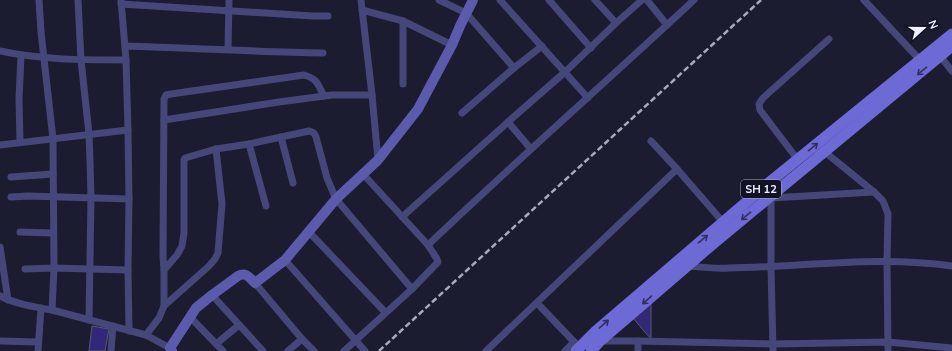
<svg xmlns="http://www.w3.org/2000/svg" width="952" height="351" font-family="'Nunito Sans',sans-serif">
<rect width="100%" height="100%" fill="#1b1c30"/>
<g fill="#312978" stroke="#575971">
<path d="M651,303V339L632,317Z"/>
<path d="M92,326L109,329L105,351H89Z"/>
</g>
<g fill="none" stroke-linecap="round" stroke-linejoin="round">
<g stroke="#454679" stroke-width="7">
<path d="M39,0L41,32L53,139L54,268L52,310"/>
<path d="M78,0L81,60L89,134L90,161L91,198L89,320"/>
<path d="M121,0L126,60L128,130L129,199L128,270L129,331"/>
<path d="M361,0L372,95L378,160"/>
<path d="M439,0L466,13L514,68"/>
<path d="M500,0L588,98"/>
<path d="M549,0L591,48"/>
<path d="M595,0L616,23"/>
<path d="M647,0L667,25"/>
<path d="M864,0L920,60"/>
<path d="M121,4L313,16H328"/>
<path d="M362,10L403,21L452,45"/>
<path d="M125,46C191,48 257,52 323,53"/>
<path d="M228,49L229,0"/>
<path d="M0,51C41,60 83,60 126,60"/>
<path d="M940,56L952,71"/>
<path d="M403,84V21"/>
<path d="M462,113L514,68L542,46"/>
<path d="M164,120L279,102L332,95H372"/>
<path d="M508,122L531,149"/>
<path d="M281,137L293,183"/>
<path d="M651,141L677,169"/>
<path d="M20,142L19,99L21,56"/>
<path d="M249,144L266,206"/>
<path d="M0,145L128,130"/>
<path d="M825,152L874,192L883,201L888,214L887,261L888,351"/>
<path d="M798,160L760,110L759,104L763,98L829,39"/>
<path d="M11,177L53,174"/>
<path d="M771,195V267L773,351"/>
<path d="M11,197L28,196L129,199"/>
<path d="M771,198L874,192"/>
<path d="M402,217L508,122L565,72L616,23L642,0"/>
<path d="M20,232L53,233"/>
<path d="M309,232L385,312"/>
<path d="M428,245C515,162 606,82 694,0"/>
<path d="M0,247L8,300"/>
<path d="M285,260L365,351"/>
<path d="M687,266C701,267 715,269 729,268C803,267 878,255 952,266"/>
<path d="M25,269L54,268L128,270"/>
<path d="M164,270L177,255L182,246L184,233V160L185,158L216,149L249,144L309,131L314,133L316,137L327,178L336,199L412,289"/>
<path d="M255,283L302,339L314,351"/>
<path d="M212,295L263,351"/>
<path d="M0,296C16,304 34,307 52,310L146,335L170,348"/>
<path d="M537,303L579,347"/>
<path d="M164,306L209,266L215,259L218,253L222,204L216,149"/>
<path d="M190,317L223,351"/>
<path d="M146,335L159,318L164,306V270L163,257L164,99L166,95L171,94L304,75C318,79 318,85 324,96"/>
<path d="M0,341L38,342"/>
<path d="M600,341H638L773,344L888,342L952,348"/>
<path d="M638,341V351"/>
<path d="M216,344L239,325"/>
<path d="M38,351L41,308"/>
<path d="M111,351L113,326"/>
<path d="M288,351L302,339"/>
<path d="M344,351L412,289L438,262L437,259L428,245L363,174"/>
<path d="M486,351L677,169L723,222"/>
<path d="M565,351L574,342"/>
</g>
<path stroke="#5c5aad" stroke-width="10" d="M172,351L170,348L196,308L212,295L238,276C246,272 249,277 255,283L285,260L336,199L378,160L418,109L452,45L460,26L473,0"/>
<g stroke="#6d69d5" stroke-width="11">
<path d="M576,351L596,331L771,181L952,34"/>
<path d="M591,351L600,341L714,243L952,46"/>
</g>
<path stroke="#a9aab8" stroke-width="2.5" stroke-dasharray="6 3" stroke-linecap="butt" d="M379,351L761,0"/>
</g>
<defs><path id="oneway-shaft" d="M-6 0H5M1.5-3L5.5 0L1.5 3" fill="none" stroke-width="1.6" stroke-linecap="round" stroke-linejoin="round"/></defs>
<g stroke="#323063">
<use href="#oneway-shaft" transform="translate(922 71) rotate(140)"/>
<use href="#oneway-shaft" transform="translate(813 147) rotate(-39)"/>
<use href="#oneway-shaft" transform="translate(746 216) rotate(140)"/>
<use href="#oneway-shaft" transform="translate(703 239) rotate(-39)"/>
<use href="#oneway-shaft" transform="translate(647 300) rotate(139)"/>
<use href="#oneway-shaft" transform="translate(604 324) rotate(-41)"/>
</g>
<g text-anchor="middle" stroke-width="3" stroke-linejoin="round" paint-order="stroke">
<rect fill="#121226" stroke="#adaebc" stroke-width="1" x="741" y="180" width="40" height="18" rx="3"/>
<g font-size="11" font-weight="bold" fill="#f0f1fd">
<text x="761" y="193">SH 12</text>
</g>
</g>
<g transform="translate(924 28) rotate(69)" stroke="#121226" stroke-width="3" paint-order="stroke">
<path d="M0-3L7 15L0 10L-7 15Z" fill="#f0f1fd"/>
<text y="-6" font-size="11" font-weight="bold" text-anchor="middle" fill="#f0f1fd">N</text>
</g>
</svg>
